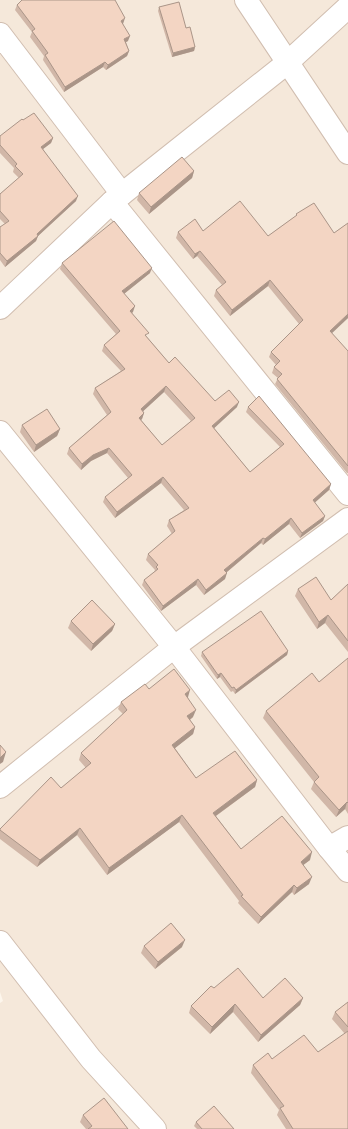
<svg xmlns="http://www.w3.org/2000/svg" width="348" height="1129" font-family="'Public Sans',sans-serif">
<rect width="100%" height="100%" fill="#fdf6ec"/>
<path fill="#f5e8da" d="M0,0H348V1129H0V1003L3,1001L0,992Z"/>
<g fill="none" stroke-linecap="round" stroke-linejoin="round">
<g stroke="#d1beb0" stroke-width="24">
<g id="minor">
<path d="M246,0L348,153"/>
<path d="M0,34L122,194"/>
<path d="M112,202L348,494"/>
<path d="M0,308L112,202L287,63L348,7"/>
<path d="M0,432L174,647L329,848L348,871"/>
<path d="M0,787L174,647L348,519"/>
<path d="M329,848L348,837"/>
<path d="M0,942L91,1059L155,1129"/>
</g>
</g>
<use href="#minor" stroke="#fff" stroke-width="22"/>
</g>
<g fill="#d1b7a8" fill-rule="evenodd">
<path d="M17,5L123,24L128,41L126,42L129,51L127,56L106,70L103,67L64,92L43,60L44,56L30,37L32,32L15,10Z"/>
<path d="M159,7L186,28L195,47L194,51L172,57L158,11Z"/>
<path d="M0,136L53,138L51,143L43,149L76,201L38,236L36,241L5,267L0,260V227L5,224L0,219V194L19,178L13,172L14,168L0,153Z"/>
<path d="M194,171L192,178L149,214L137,200L139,193Z"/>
<path d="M296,214L334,233L348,223V318L331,333L348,351V473H347L275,384L278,378L272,373L274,367L276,365L269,357L271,352L299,324L268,286L230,316L214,296L216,290L222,285L197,256L193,259L176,238L178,232L203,231L268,236L296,216Z"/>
<path d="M62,263L150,273L124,294L133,312L132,313L147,337L169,363L215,401L237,407L214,428L250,472L280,447L246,412L248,407L331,484L329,490L314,503L325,516L323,521L300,538L289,524L263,545L261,543L226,573L225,579L204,595L196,585L161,611L142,585L144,580L154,572L155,570L146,560L148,554L172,534L167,526L169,520L184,510L161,483L115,518L103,502L105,497L128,478L107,453L91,461L81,470L67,454L69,448L107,415L93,394L95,388L121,371L102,351L104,345L116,334L60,269ZM164,392L191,421L162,445L141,420L142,419L144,413L143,411Z"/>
<path d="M22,425L60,429L57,436L34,452L20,432Z"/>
<path d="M348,584V652L325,623L317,629L295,596L298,589L331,600Z"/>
<path d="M71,621L115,624L112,631L91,651L68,628Z"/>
<path d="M288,651L287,655L235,694L233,691L231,692L220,677L217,679L201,656L202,652Z"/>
<path d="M348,659V814L345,809L336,817L311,789L314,782L263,718L266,711L319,682Z"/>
<path d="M149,689L188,697L193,717L190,720L195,727L193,734L175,748L196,778L257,780L255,787L216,816L241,849L310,860L303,865L309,884L294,895L292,892L258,924L238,903L239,901L179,822L107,875L77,835L37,867L0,839V829L61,788L86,768L79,760L81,753L123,714L118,709L121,702Z"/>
<path d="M144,946L182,947L155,969L141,953Z"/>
<path d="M214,988L263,998H303L300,1005L258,1042L233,1012L210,1034L189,1013L191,1006Z"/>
<path d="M348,1002V1129H286L277,1115L279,1110L251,1073L253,1065L272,1059L318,1052L345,1034L332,1019L335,1012Z"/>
<path d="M83,1115L128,1129H86L80,1122Z"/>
<path d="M196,1122L234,1129H197L194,1126Z"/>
</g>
<g fill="#aa9588">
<path d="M125,18L123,24L119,26L121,21Z"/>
<path d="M130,36L128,41L122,44L124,39Z"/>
<path d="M195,47L194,51L172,57L173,53Z"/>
<path d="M129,51L127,56L106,70L108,65Z"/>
<path d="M105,62L103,67L64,92L65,87Z"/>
<path d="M53,138L51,143L39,152L41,147Z"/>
<path d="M194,171L192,178L149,214L151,207Z"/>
<path d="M78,196L76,201L38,236L36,241L5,267L7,261Z"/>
<path d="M200,251L197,256L193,259L195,254Z"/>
<path d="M152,268L150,273L120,297L122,291Z"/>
<path d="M270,280L268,286L230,316L232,310Z"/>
<path d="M135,306L133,312L128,316L130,311Z"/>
<path d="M348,314V318L328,337L330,331Z"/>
<path d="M166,386L164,392L139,415L141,409Z"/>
<path d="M239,402L237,407L210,432L212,426Z"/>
<path d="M144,413L142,419L137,424L139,418Z"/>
<path d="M60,429L57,436L34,452L36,445Z"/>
<path d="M109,448L107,453L91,461L81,470L82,464L93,455Z"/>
<path d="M163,477L161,483L115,518L117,512Z"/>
<path d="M331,484L329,490L311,506L313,500Z"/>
<path d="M325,516L323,521L300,538L302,533Z"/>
<path d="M291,518L289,524L263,545L265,539Z"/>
<path d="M263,538L261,543L222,576L224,570Z"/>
<path d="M227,573L225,579L204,595L206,590Z"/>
<path d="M198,579L196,585L161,611L163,606Z"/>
<path d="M328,615L325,623L317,629L319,622Z"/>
<path d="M115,624L112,631L91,651L93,644Z"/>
<path d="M288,651L287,655L235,694L236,690Z"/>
<path d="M221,673L220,677L217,679L218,675Z"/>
<path d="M190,690L188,697L182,702L185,694Z"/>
<path d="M196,710L193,717L184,724L187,716Z"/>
<path d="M195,727L193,734L170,752L172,745Z"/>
<path d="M6,752L3,762L0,764V758Z"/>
<path d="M257,780L255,787L210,820L213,813Z"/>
<path d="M347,802L345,809L336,817L339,810Z"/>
<path d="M182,815L179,822L107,875L109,868Z"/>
<path d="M80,828L77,835L37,867L40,860Z"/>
<path d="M312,852L310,860L298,869L301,862Z"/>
<path d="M312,877L309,884L294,895L297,888Z"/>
<path d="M294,885L292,892L258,924L261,917Z"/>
<path d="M185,940L182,947L155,969L158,962Z"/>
<path d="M303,998L300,1005L258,1042L261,1035Z"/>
<path d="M235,1004L233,1012L210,1034L212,1027Z"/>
</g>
<g fill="#f3d5c3" stroke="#aa9588" fill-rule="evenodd">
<path d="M22,0H115L125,18L121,21L130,36L124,39L129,51L108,65L105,62L65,87L45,55L48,53L32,31L35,29L17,5Z"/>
<path d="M179,2L186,28L190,27L195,47L173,53L159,7Z"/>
<path d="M34,113L53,138L41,147L78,196L37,234L38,236L7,261L0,253V227L9,221L0,211V194L23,174L15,166L17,164L0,145V136L22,119L23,120Z"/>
<path d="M182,157L194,171L151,207L139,193Z"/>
<path d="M240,201L268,236L297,215L296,214L314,203L334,233L348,223V314L330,331L348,351V466L277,379L282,374L274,367L280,361L271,352L303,320L270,280L232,310L216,290L226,282L200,251L195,254L178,232L195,219L203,231Z"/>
<path d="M114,221L152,268L122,291L135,306L130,311L149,333L145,335L169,363L175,357L215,401L229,390L239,402L212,426L250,472L284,444L248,407L259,396L331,484L313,500L325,516L302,533L291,518L265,539L263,538L224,570L227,573L206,590L198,579L163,606L144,580L158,569L156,567L158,565L148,554L175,531L169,520L189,508L163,477L117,512L105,497L132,475L109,448L93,455L82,464L69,448L111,412L95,388L125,369L104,345L120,331L62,263ZM166,386L195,418L162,445L139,418L144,413L141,409Z"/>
<path d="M47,409L60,429L36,445L22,425Z"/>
<path d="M316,577L331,600L348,584V641L328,615L319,622L298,589Z"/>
<path d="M92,600L115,624L93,644L71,621Z"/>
<path d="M261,611L288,651L236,690L234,687L232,688L221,673L218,675L202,652Z"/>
<path d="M348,658V803L347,802L339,810L314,782L319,777L266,711L312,673L319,682Z"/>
<path d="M174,669L190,690L185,694L196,710L187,716L195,727L172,745L196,778L235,751L257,780L213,813L241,849L282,816L312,852L301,862L312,877L297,888L294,885L261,917L241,896L243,895L182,815L109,868L80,828L40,860L0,830V829L51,777L61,788L91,763L81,753L127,710L121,702L145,684L149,689Z"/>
<path d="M0,745L6,752L0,758Z"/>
<path d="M171,923L185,940L158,962L144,946Z"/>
<path d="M238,968L263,998L285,978L303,998L261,1035L235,1004L212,1027L191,1006L211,986L214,988Z"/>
<path d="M348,1002V1027L335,1012Z"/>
<path d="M348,1031V1129H293L280,1108L284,1106L253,1065L268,1053L272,1059L304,1035L318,1052Z"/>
<path d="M104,1098L128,1129H88L92,1126L83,1115Z"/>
<path d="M214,1106L234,1129H202L196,1122Z"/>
</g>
</svg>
